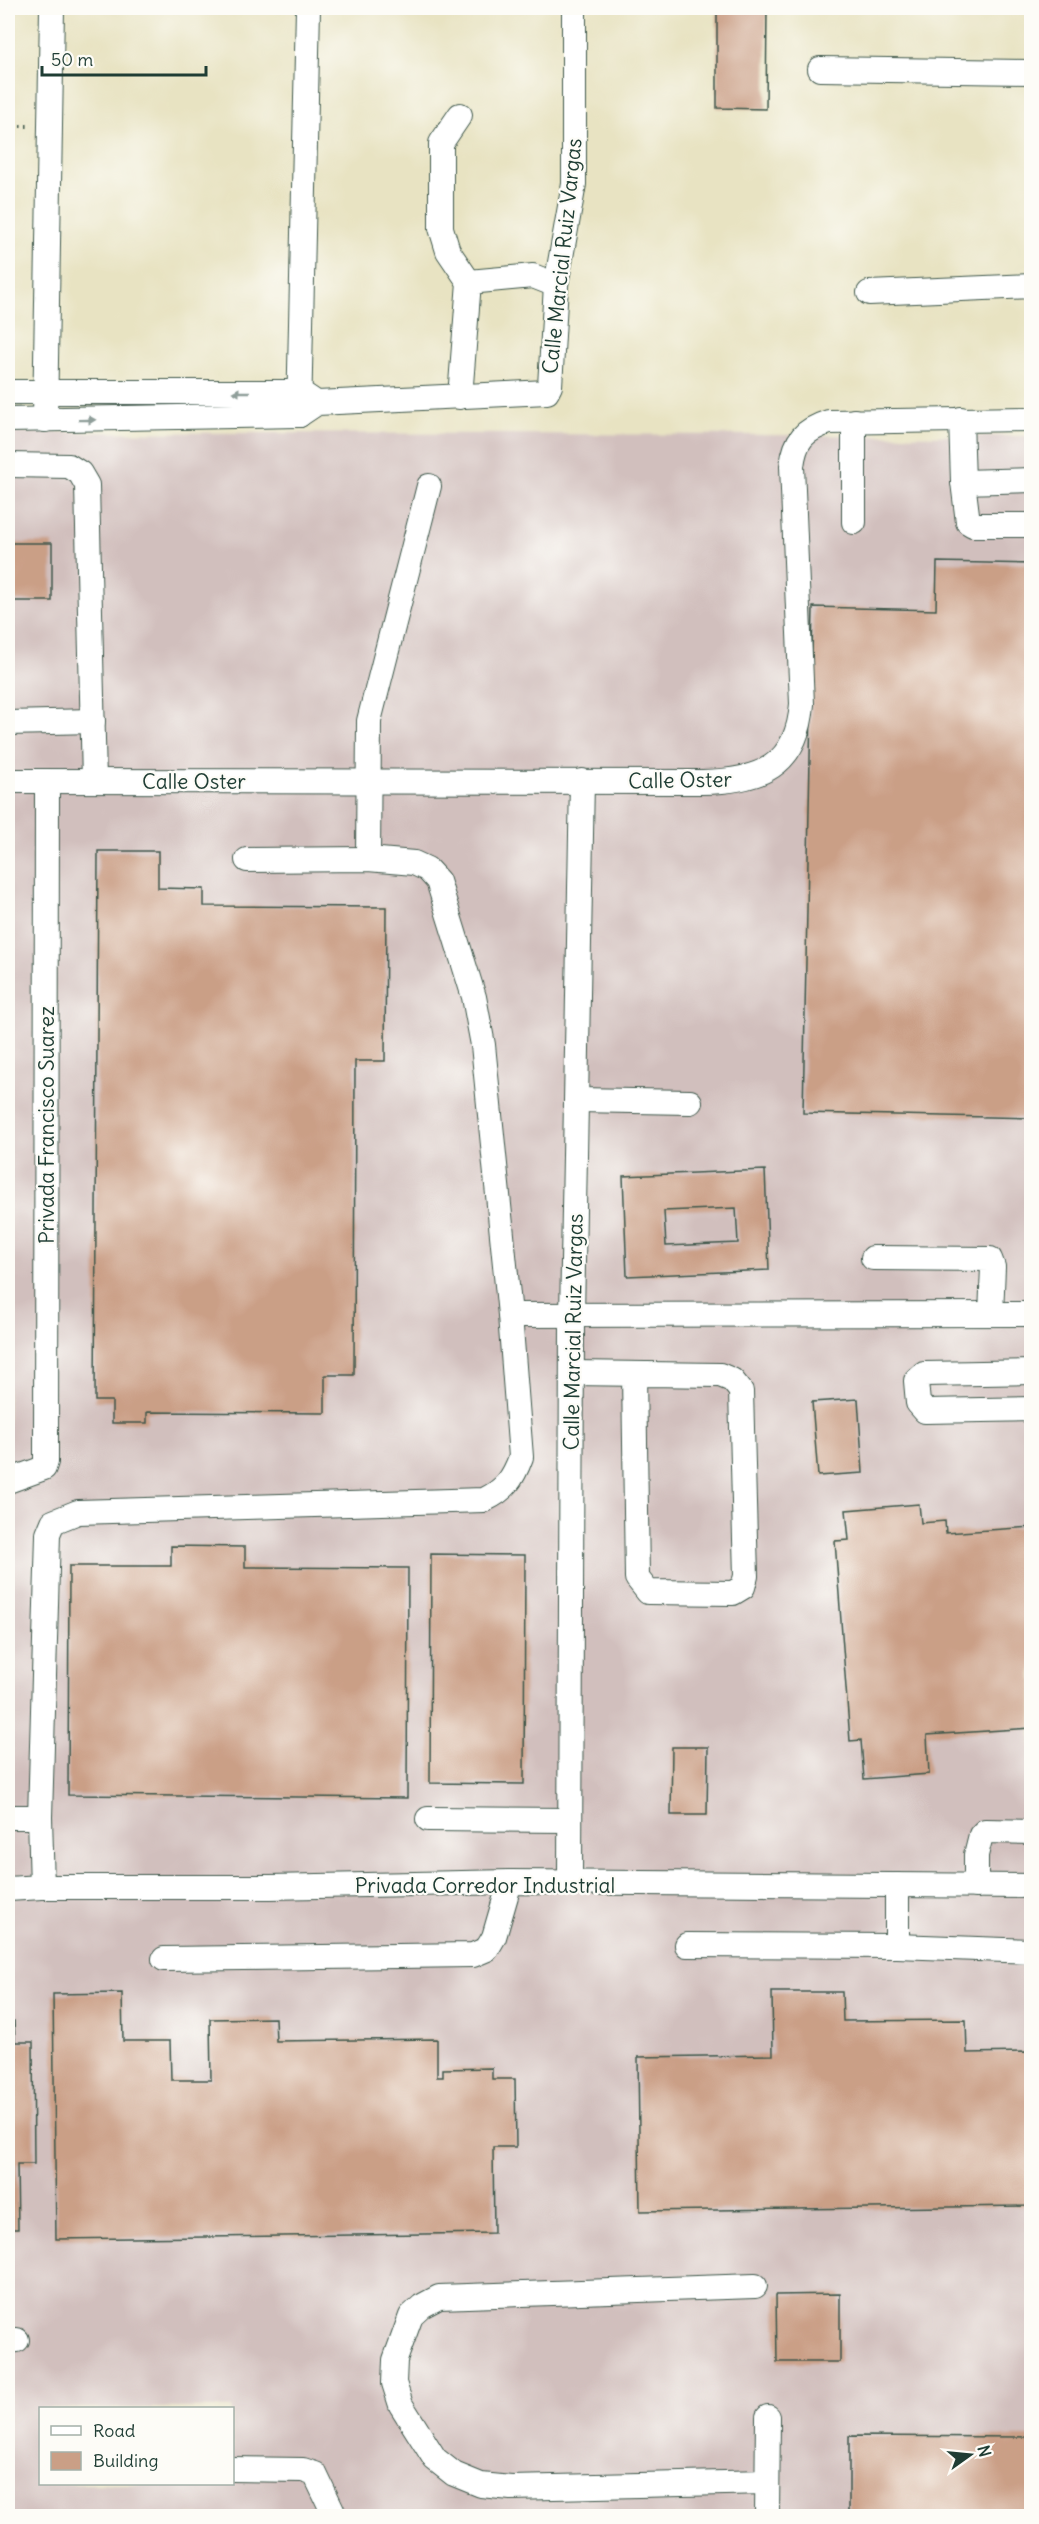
<svg xmlns="http://www.w3.org/2000/svg" width="1039" height="2524" viewBox="0 0 1039 2524" font-family="Delius,sans-serif">
<style>
.industrial{fill:#d1bfbd;fill-rule:evenodd}
.building{fill:#ca9f86;fill-rule:evenodd}
.lines{fill:none;stroke-linecap:round;stroke-linejoin:round}
.minor-casing{stroke:#3d5649;stroke-width:26}
.path{stroke:#3d5649;stroke-width:4;stroke-dasharray:1.5 4.5;stroke-linecap:butt}
.minor{stroke:#fff;stroke-width:24}
.oneway{fill:#8f9e9a}
.labels{text-anchor:middle;dominant-baseline:central;stroke-width:4.5;stroke-linejoin:round;paint-order:stroke}
.street-label{font-size:21px;fill:#1f3d34;stroke:#fdfcf7}
</style>
<rect width="100%" height="100%" fill="#fdfcf7"/>
<filter id="ink" filterUnits="userSpaceOnUse"><feTurbulence type="fractalNoise" baseFrequency=".0167" numOctaves="2"/><feDisplacementMap in="SourceGraphic" scale="12" xChannelSelector="R" yChannelSelector="G"/><feConvolveMatrix kernelMatrix="1 2 1 2 8 2 1 2 1" color-interpolation-filters="sRGB"/></filter>
<filter id="wash" filterUnits="userSpaceOnUse"><feTurbulence type="fractalNoise" baseFrequency=".008" numOctaves="4" result="noise"/><feDisplacementMap in="SourceGraphic" scale="24" xChannelSelector="R" yChannelSelector="G"/><feGaussianBlur stdDeviation="1.35" result="paint"/><feColorMatrix in="noise" values="0 0 0 0 0 0 0 0 0 0 0 0 0 0 0 0 0 1.4 0 .05"/><feComposite in="paint" operator="in"/></filter>
<g filter="url(#wash)">
<rect width="100%" height="100%" fill="#e8e3c2"/>
<!-- industrial -->
<path class="industrial" d="M8,432L1031,436V2516H8ZM40,2408H232V2484H40Z"/>
<g id="blocks">
<!-- building -->
<g class="building">
<polygon points="717,8 767,8 766,109 717,108"/>
<rect x="8" y="543" width="44" height="58"/>
<polygon points="937,562 1032,564 1032,1118 803,1113 813,607 936,610"/>
<polygon points="98,851 158,851 158,888 204,889 204,906 386,907 385,1061 355,1061 354,1375 325,1375 325,1413 147,1412 147,1423 112,1423 112,1401 95,1401"/>
<path d="M765,1170L769,1270L627,1276L623,1176ZM736,1208L738,1243L666,1246L664,1211Z"/>
<polygon points="858,1399 863,1473 818,1476 812,1402"/>
<polygon points="919,1504 921,1523 945,1521 946,1533 1032,1527 1032,1728 927,1735 929,1774 864,1779 861,1740 850,1741 835,1541 849,1540 846,1510"/>
<polygon points="171,1546 245,1547 245,1567 408,1568 407,1798 68,1795 69,1566 171,1566"/>
<polygon points="431,1554 525,1555 524,1784 430,1783"/>
<polygon points="672,1747 708,1747 707,1815 671,1815"/>
<polygon points="772,1992 842,1992 843,2021 966,2020 967,2053 1032,2052 1032,2206 640,2211 638,2057 773,2055"/>
<polygon points="122,1993 123,2041 170,2041 171,2080 211,2080 210,2019 275,2018 276,2041 437,2039 437,2077 443,2077 443,2069 492,2068 492,2079 515,2079 516,2147 493,2147 494,2233 56,2239 53,1994"/>
<polygon points="8,2021 14,2021 15,2042 33,2042 34,2164 17,2164 18,2229 8,2229"/>
<polygon points="840,2294 840,2362 777,2362 776,2295"/>
<polygon points="849,2436 1032,2437 1032,2516 849,2516"/>
</g>
</g>
</g>
<g filter="url(#ink)">
<use href="#blocks" fill-opacity="0" stroke="#3d5649" stroke-width="1.5"/>
<g class="lines">
<!-- minor casing -->
<g class="minor-casing">
<g id="minor">
<polyline points="820,69 1032,72"/>
<polyline points="460,115 441,143 441,228 448,251 469,282"/>
<polyline points="869,293 1032,286"/>
<polyline points="8,392 300,392 312,400"/>
<polyline points="460,397 469,282 533,276 556,285"/>
<polyline points="299,415 317,403 547,392 550,386 556,285 574,184 574,8"/>
<polyline points="299,415 308,8"/>
<polyline points="961,419 963,482 968,522 973,525 1032,525"/>
<polyline points="8,420 299,415"/>
<polyline points="45,420 52,8"/>
<polyline points="8,465 69,466 80,473 87,485 94,781"/>
<polyline points="963,482 1032,480"/>
<polyline points="854,522 854,421"/>
<polyline points="8,723 93,721"/>
<path d="M8,781L702,782C760,781 797,767 802,704L792,466C795,440 804,430 829,422L1032,419"/>
<polyline points="368,859 369,721 429,486"/>
<polyline points="577,1100 690,1102"/>
<polyline points="873,1258 990,1259 993,1267 991,1314"/>
<polyline points="510,1315 1032,1314"/>
<polyline points="1032,1372 924,1374 916,1381 918,1403 925,1411 1032,1409"/>
<polyline points="572,1373 720,1375 732,1380 741,1391 746,1576 743,1587 733,1593 648,1592 637,1578 634,1374"/>
<polyline points="8,1481 44,1468 46,1462 47,781"/>
<polyline points="8,1817 40,1817 42,1887 270,1887 510,1882 1032,1886"/>
<path d="M40,1817L48,1534L53,1522L78,1512L484,1500C505,1490 513,1479 521,1457L510,1315L483,1045L474,997L438,881L427,869L414,863L368,859L247,860"/>
<polyline points="428,1819 570,1820"/>
<polyline points="570,1883 572,1316 582,781"/>
<polyline points="976,1886 976,1855 981,1835 985,1831 1032,1832"/>
<polyline points="8,1889 42,1887"/>
<polyline points="687,1945 897,1946 1032,1951"/>
<polyline points="897,1946 897,1885"/>
<polyline points="164,1959 473,1955 487,1949 494,1937 510,1882"/>
<polyline points="755,2286 439,2297 422,2306 411,2316 395,2360 394,2383 401,2405 435,2459 454,2474 481,2485 511,2488 767,2482"/>
<polyline points="8,2341 17,2340"/>
<polyline points="232,2469 303,2470 315,2474 335,2516"/>
<polyline points="767,2516 768,2417"/>
</g>
</g>
<!-- path -->
<polyline class="path" points="8,126 28,126"/>
<!-- minor -->
<use href="#minor" class="minor"/>
</g>
<!-- one-way arrows -->
<defs><path id="oneway-solid" d="M-6-.8H1V-3.2L6.5 0L1 3.2V.8H-6Z" transform="scale(1.5)"/></defs>
<g class="oneway">
<use href="#oneway-solid" transform="translate(241 392) rotate(180)"/>
<use href="#oneway-solid" transform="translate(87 420) rotate(-1)"/>
</g>
</g>
<g class="labels">
<!-- street labels -->
<g class="street-label">
<text transform="translate(562 256) rotate(-84)">Calle Marcial Ruiz Vargas</text>
<text transform="translate(680 780) rotate(-1)">Calle Oster</text>
<text x="194" y="781">Calle Oster</text>
<text transform="translate(46 1125) rotate(-90)">Privada Francisco Suarez</text>
<text transform="translate(573 1332) rotate(-89)">Calle Marcial Ruiz Vargas</text>
<text x="485" y="1885">Privada Corredor Industrial</text>
</g>
</g>
<!-- margin -->
<rect width="1039" height="2524" fill="none" stroke="#fdfcf7" stroke-width="30"/>
<!-- legend -->
<rect x="39" y="2407" width="195" height="78" fill="#fdfcf7" stroke="#a4b0a9" stroke-width="1.5"/>
<rect x="51" y="2426" width="30" height="9" fill="#ffffff" stroke="#a4b0a9" stroke-width="1.5"/>
<text x="93" y="2437" font-size="18" fill="#1f3d34">Road</text>
<rect x="51" y="2452" width="30" height="18" fill="#ca9f86" stroke="#a4b0a9" stroke-width="1.5"/>
<text x="93" y="2467" font-size="18" fill="#1f3d34">Building</text>
<!-- north arrow -->
<g transform="translate(970 2455) rotate(75)" stroke="#fdfcf7" stroke-width="4.5" paint-order="stroke">
<path d="M0-4.5L10 22L0 15L-10 22Z" fill="#1f3d34"/>
<text y="-9" font-size="16" font-weight="bold" text-anchor="middle" fill="#1f3d34">N</text>
</g>
<!-- scale -->
<path d="M42 66v9h164v-9" fill="none" stroke="#1f3d34" stroke-width="3"/>
<text x="51" y="66" font-size="18" fill="#1f3d34" stroke="#fdfcf7" stroke-width="4.5" paint-order="stroke">50 m</text>
</svg>
